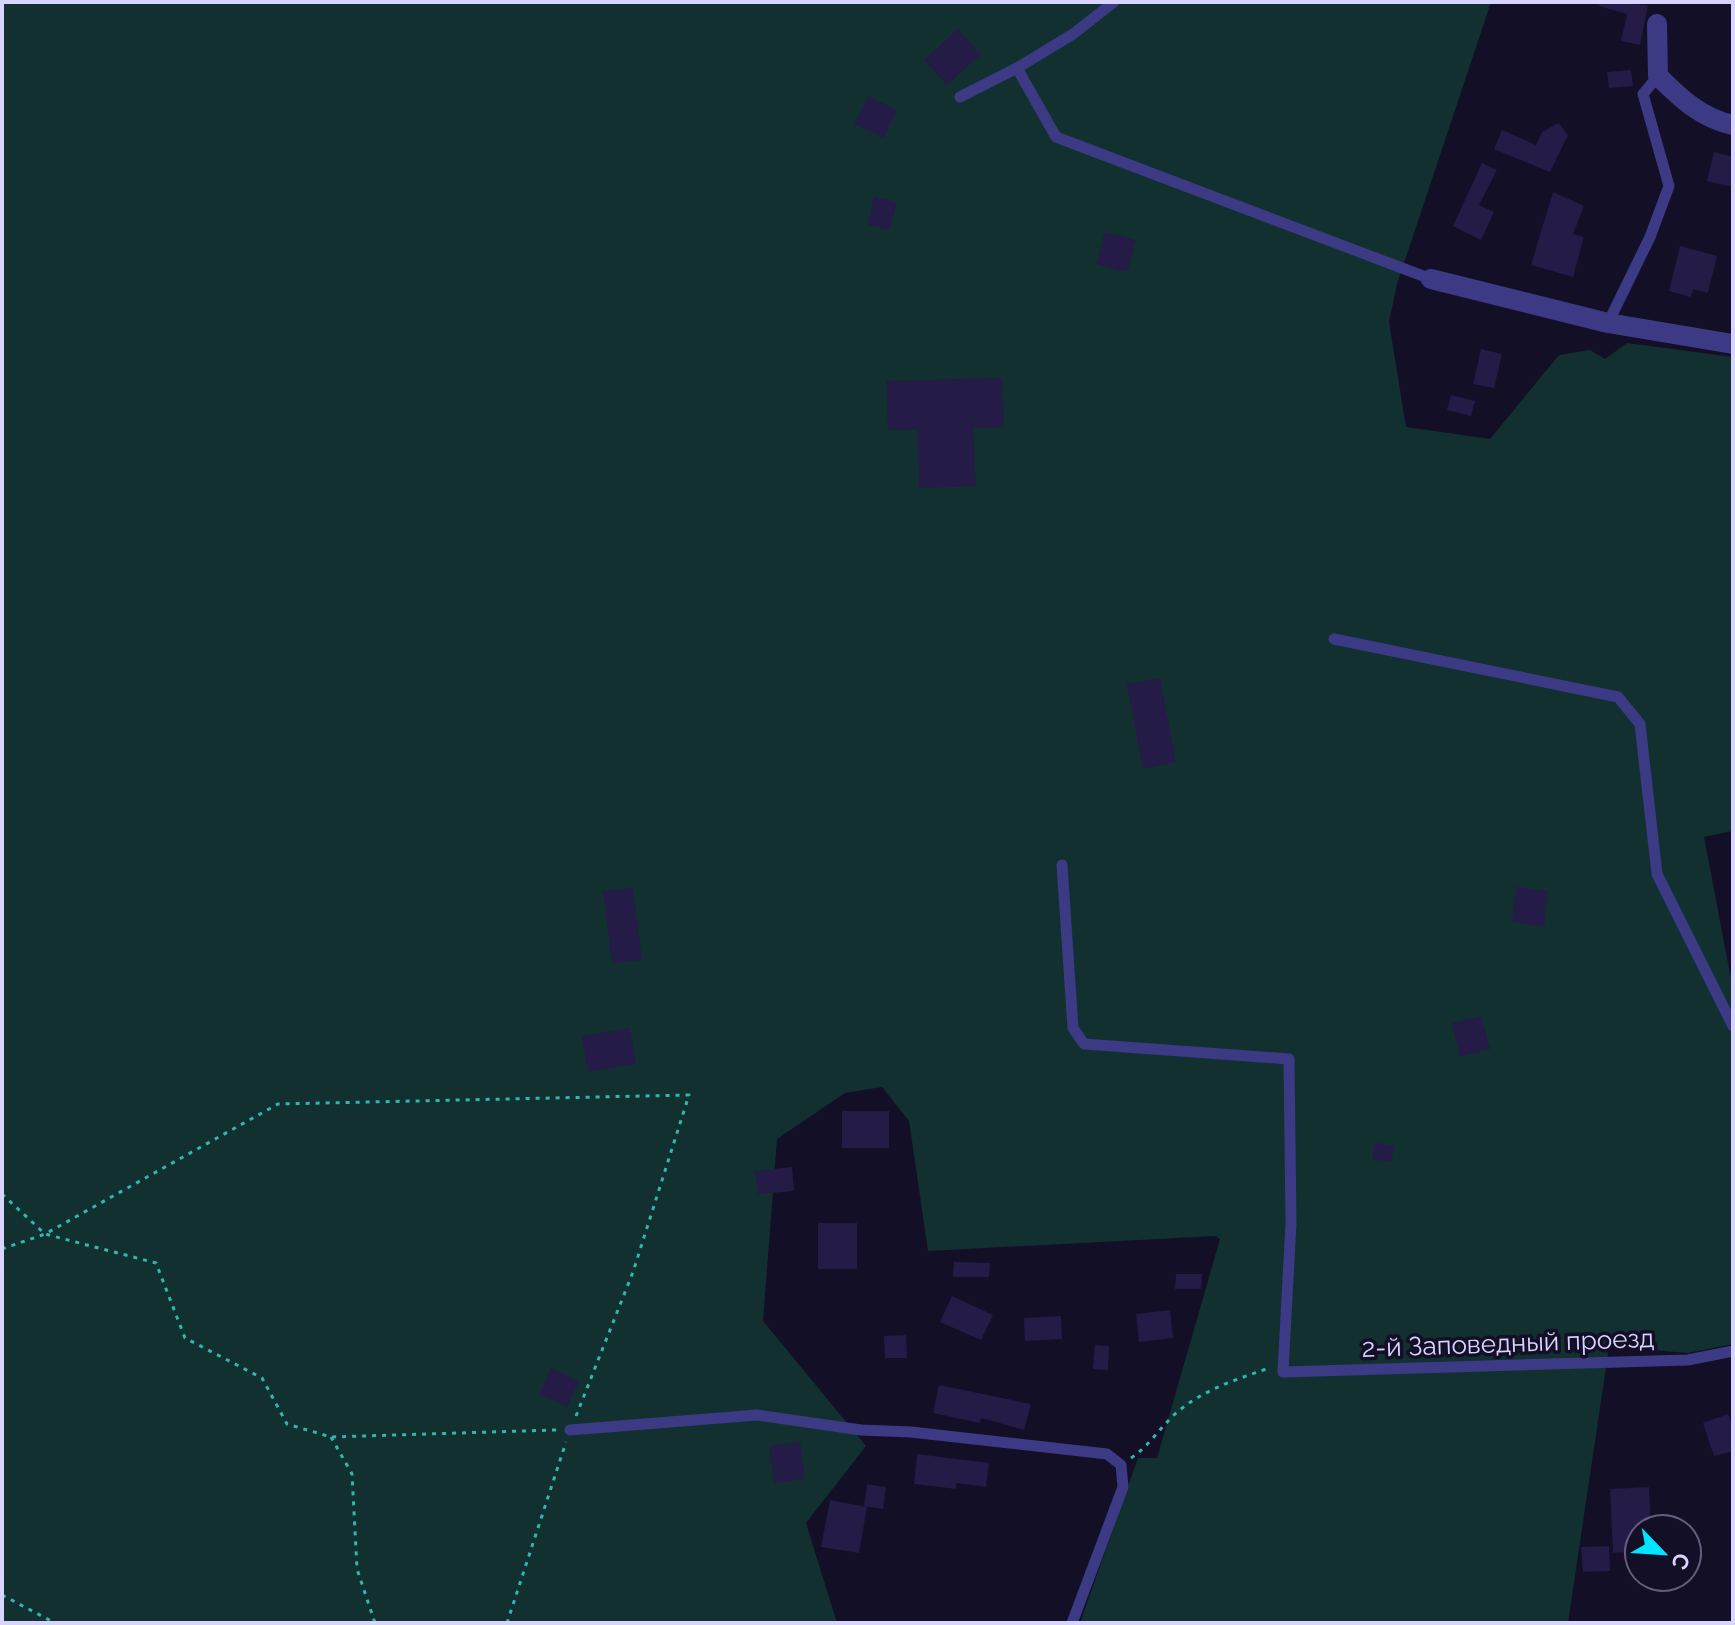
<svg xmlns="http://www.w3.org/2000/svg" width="1735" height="1625" viewBox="0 0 1735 1625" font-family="Raleway,sans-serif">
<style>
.green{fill:#12302f}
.building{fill:#241b47}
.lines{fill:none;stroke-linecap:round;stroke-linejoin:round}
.path{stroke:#2fb8b0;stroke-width:3;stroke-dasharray:4 6;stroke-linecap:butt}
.lane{stroke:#3d3a85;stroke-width:11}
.street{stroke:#3d3a85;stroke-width:20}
.labels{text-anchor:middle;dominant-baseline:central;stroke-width:7;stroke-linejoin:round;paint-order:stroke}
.street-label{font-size:26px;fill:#d9d4ff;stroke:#130f26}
</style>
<rect width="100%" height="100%" fill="#130f26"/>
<!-- green -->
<polygon class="green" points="2,2 1491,2 1397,284 1389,322 1406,427 1490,439 1559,355 1590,350 1605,359 1627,343 1733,357 1733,831 1704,837 1733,989 1733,1344 1688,1353 1605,1346 1608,1354 1568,1623 1080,1623 1138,1458 1157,1458 1220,1239 1215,1236 928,1251 909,1121 882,1087 845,1093 777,1139 763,1321 866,1446 806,1523 837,1623 2,1623"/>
<!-- building -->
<g class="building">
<polygon points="1600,2 1648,5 1640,45 1621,41 1627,14 1599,6"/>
<polygon points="958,29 981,54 947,85 924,60"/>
<polygon points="1631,70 1633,86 1609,88 1607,72"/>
<polygon points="868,96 897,110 884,138 854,124"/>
<polygon points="1559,123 1568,135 1550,172 1494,149 1502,130 1536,145 1542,132"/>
<polygon points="1714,152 1733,157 1733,187 1707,181"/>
<polygon points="1482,163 1497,170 1479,205 1494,212 1481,240 1453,226"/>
<polygon points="1553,192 1584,206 1573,234 1584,237 1573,277 1531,265"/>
<polygon points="874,197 897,202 890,230 868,225"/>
<polygon points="1105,232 1136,240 1127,272 1096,264"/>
<polygon points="1680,246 1717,256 1708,293 1693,289 1691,297 1669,291"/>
<polygon points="1481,349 1502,354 1494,388 1473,384"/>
<polygon points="1002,378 1004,427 973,428 976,486 919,488 917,430 888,430 886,381"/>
<polygon points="1451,395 1475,401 1471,416 1447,410"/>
<polygon points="1160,678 1176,762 1143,769 1127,684"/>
<polygon points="1516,887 1548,891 1544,926 1512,922"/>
<polygon points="633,888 642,960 612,963 603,891"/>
<polygon points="1481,1016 1490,1049 1460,1057 1452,1023"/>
<polygon points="630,1028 636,1064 588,1072 582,1036"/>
<rect x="842" y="1111" width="47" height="37"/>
<polygon points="1375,1143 1394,1146 1391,1162 1372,1159"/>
<polygon points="792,1167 794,1191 758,1194 755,1171"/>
<rect x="818" y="1223" width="39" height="46"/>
<polygon points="954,1262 990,1263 989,1277 953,1277"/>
<polygon points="1176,1274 1202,1274 1201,1289 1175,1289"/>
<polygon points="952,1296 993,1315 981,1340 940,1322"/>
<polygon points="1170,1310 1173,1338 1139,1342 1136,1314"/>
<polygon points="1061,1316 1062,1339 1025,1341 1024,1318"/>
<polygon points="906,1335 907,1358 885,1358 884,1336"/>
<polygon points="1095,1345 1109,1346 1108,1370 1093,1369"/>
<polygon points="551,1368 579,1381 567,1407 539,1394"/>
<polygon points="939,1385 1031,1404 1024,1430 981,1418 980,1423 933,1413"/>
<polygon points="1728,1414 1733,1427 1733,1451 1714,1456 1703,1423"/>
<polygon points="800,1442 805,1479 774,1483 769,1446"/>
<polygon points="917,1454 989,1463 986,1487 956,1483 956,1489 914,1484"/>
<polygon points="867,1484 886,1487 883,1509 864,1506"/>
<polygon points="1649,1487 1651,1529 1639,1529 1639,1551 1613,1553 1610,1489"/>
<polygon points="830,1500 867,1507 859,1553 821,1547"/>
<polygon points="1609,1546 1610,1571 1583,1572 1581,1547"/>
</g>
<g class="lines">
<!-- path -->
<g class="path">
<polyline points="2,1194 45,1234 156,1263 185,1338 262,1378 287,1424 331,1437 556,1430"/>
<polyline points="2,1249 45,1234 278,1104 689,1095 633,1272 576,1416"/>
<polyline points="331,1437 352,1474 357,1569 375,1623"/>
<path d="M1131,1458C1149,1446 1159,1429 1175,1414C1202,1390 1235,1380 1269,1368"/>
<polyline points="2,1595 55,1623"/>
<polyline points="507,1623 566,1442"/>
</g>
<!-- lane -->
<g class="lane">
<polyline points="1017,68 1056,137 1431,279"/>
<polyline points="960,97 1017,68 1073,34 1114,2"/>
<polyline points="1608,323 1650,237 1669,186 1643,94 1658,76"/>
<polyline points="1334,639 1618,697 1640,724 1657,874 1733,1026"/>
<polyline points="1062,865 1073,1028 1084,1044 1289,1059 1291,1223 1283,1372 1688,1360 1733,1351"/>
<polyline points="570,1430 757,1415 861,1430 911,1432 1107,1454 1121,1465 1123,1487 1072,1623"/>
</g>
<!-- street -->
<g class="street">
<path d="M1657,24L1658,76C1680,98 1701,118 1733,125"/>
<polyline points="1431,279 1608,323 1733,344"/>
</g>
</g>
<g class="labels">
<!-- street labels -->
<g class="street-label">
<text transform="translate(1508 1343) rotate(-2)">2-й Заповедный проезд</text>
</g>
</g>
<!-- border -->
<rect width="1735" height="1625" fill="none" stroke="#d9d4ff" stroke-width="8"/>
<!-- north arrow -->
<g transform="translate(1663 1553) rotate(115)"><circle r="38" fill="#130f26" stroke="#625e7d" stroke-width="2"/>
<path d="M0-6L14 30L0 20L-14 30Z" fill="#00e5ff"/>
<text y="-12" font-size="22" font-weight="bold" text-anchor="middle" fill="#d9d4ff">С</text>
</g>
</svg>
